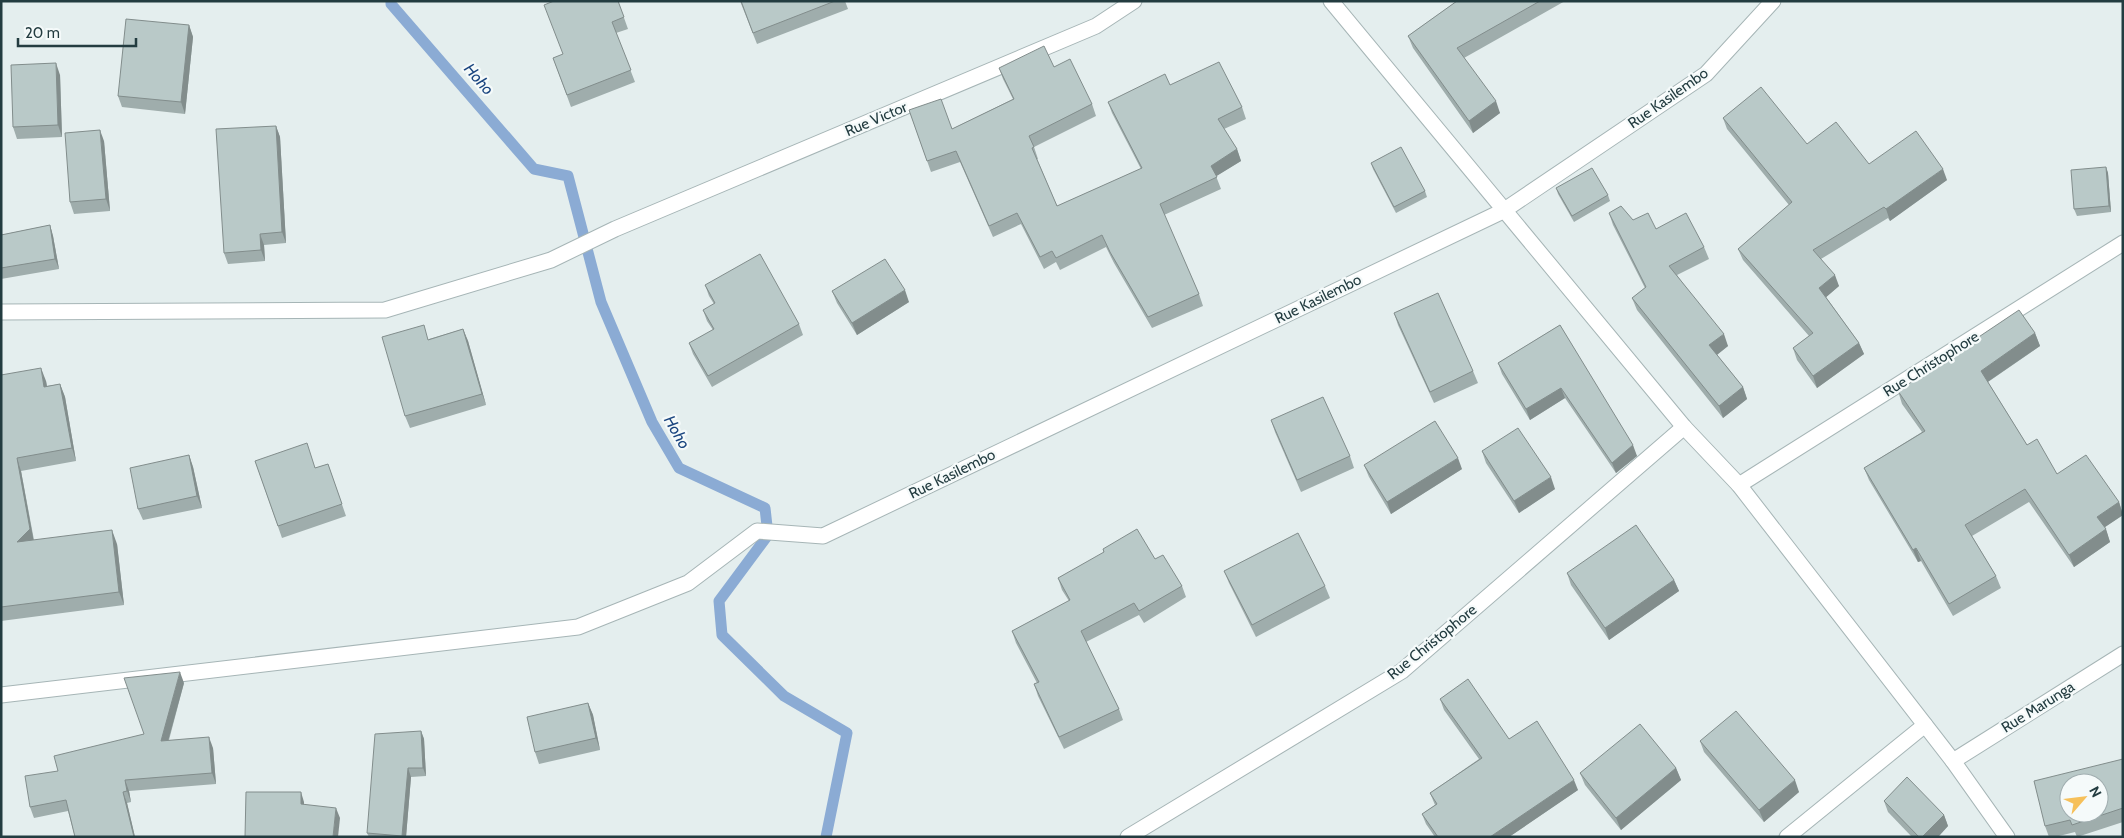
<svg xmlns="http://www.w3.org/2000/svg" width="2124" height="838" viewBox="0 0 2124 838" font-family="Cabin,sans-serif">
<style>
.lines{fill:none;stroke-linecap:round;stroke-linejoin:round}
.stream{stroke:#8babd4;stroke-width:11}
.minor-casing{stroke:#a6b5b6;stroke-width:17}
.minor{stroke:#fff;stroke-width:15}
.wall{fill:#9fadac}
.shaded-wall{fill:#828d8c}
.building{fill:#b9c9c8;stroke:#828d8c;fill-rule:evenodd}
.labels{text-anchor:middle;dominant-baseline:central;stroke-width:4.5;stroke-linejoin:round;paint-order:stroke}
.street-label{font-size:15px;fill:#233c40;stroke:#f5fafa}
.water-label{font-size:16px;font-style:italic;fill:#1a457f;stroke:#f5fafa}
</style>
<rect width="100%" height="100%" fill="#e4eeee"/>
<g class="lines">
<!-- stream -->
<polyline class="stream" points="391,1 391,4 534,169 568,176 601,302 652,422 679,468 765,508 768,535 719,601 722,635 784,696 847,733 826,837"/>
<!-- minor casing -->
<g class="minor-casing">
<g id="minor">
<polyline points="1331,1 1684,427 1739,485 1953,761 2007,837"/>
<polyline points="1,312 385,310 551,260 615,229 1096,26 1134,1"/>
<polyline points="1739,485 2123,243"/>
<polyline points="1,695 578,627 688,583 757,531 823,536 1503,211 1706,74 1773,1"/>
<polyline points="1953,761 2123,654"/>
<polyline points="1128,837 1402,671 1684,427"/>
<polyline points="1787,837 1925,725"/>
</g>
</g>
<!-- minor -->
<use href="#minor" class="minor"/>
</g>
<!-- wall -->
<g class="wall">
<polygon points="618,1 628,29 616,33 635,82 571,107 553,58 563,55"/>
<polygon points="740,1 845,1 848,9 757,44"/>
<polygon points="1457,1 1565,1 1464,58 1500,113 1473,133 1413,48 1408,36"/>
<polygon points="189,25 193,37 185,114 122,107 118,96"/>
<polygon points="1054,67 1092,104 1096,116 1034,147 1038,159 1037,159 1057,206 1141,169 1112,113 1108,102 1170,85 1242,107 1246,119 1224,129 1237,149 1241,161 1216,176 1221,189 1164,215 1199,294 1203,306 1152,328 1114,263 1106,247 1060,270 1056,262 1044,269 1021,224 993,237 960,162 931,172 909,110 952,129 1013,99 1003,79 999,68"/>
<polygon points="60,75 62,137 17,139 13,127"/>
<polygon points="1723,118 1869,164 1947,180 1890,221 1888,218 1821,259 1839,286 1826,297 1859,343 1864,354 1817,388 1797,360 1793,348 1809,336 1743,260 1738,249 1789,205 1727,129"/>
<polygon points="276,126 280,137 286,243 264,245 265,261 228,264 224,253"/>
<polygon points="104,141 110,211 74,214 70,202"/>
<polygon points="1371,163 1425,191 1427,197 1396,213 1373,169"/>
<polygon points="2106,167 2108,173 2111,212 2077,216 2074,209"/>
<polygon points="1556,188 1608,195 1610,201 1574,222 1558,194"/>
<polygon points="1609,213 1633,220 1704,247 1709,259 1677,275 1728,346 1717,355 1743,387 1747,399 1723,418 1637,310 1632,298 1645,288 1613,225"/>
<polygon points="50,225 53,236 59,269 1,279 1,235"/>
<polygon points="705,285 799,324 803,335 712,387 693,354 689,343 713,330 707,321 703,310 714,304 709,296"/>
<polygon points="832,291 909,302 857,335 837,303"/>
<polygon points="1394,313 1473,371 1478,383 1434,403 1398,325"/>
<polygon points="1560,325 1637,456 1616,473 1565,398 1530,420 1502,374 1498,363"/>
<polygon points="463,329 468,341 486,405 410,428 405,416 429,339"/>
<polygon points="2035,333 2040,346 1988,382 2027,445 2057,474 2119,502 2123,515 2105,527 2110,542 2074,567 2029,502 1972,536 1996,576 2001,588 1953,616 1921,561 1918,562 1869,480 1864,468 1922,432 1902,404 1898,391"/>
<polygon points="1,375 46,381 47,386 60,384 65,397 76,461 21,471 34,540 117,544 124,605 1,621"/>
<polygon points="1271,420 1350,456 1354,468 1301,492 1275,432"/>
<polygon points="1482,451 1555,489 1519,513 1486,463"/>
<polygon points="189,455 193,467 202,508 143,520 138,509"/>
<polygon points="255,461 315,468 328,464 346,516 282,538"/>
<polygon points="1364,465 1462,469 1391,514 1369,477"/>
<polygon points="1103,549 1155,559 1182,586 1186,597 1144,623 1139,615 1086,642 1119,709 1123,720 1064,749 1038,696 1034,684 1037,683 1016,643 1012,631 1069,601 1062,590 1058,578 1104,553"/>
<polygon points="1224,571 1325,586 1330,598 1256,637 1229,583"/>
<polygon points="1567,573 1674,580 1679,591 1609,640 1571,585"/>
<polygon points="184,683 169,740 213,748 216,784 129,791 131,802 127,803 135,837 75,837 68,811 34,818 30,807 58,771 144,734"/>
<polygon points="1440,699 1509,739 1578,790 1509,837 1435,837 1426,824 1422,814 1435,805 1430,793 1479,759 1444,710"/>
<polygon points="588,703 593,715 600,750 539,764 535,752"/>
<polygon points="421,731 424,739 426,776 411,777 406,837 369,837 367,833"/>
<polygon points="1700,741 1799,792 1764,822 1704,752"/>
<polygon points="2123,759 2123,822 2077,837 2075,832 2055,837 2049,837 2045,826"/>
<polygon points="1676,768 1681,780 1621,830 1585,785 1580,773"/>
<polygon points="1884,801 1944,815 1948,826 1938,837 1912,837 1888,812"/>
</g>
<!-- shaded-wall -->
<g class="shaded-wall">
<polygon points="189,25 193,37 185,114 181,102"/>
<polygon points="56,63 60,75 62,137 58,125"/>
<polygon points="1496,101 1500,113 1473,133 1469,121"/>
<polygon points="276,126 280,137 286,243 282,232"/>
<polygon points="100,130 104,141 110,211 106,199"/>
<polygon points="1237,149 1241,161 1215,177 1211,166"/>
<polygon points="2106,167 2108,173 2111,212 2109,206"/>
<polygon points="1943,169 1947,180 1890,221 1886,209"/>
<polygon points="50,225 53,236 59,269 55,259"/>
<polygon points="260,234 264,245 265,261 261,250"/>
<polygon points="1835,275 1839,286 1824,299 1819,288"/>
<polygon points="905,290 909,302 857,335 852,323"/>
<polygon points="463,329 468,341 486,405 482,394"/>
<polygon points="2035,333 2040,346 1986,383 1981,371"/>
<polygon points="1724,334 1728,346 1714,357 1709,345"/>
<polygon points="1859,343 1864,354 1817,388 1813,376"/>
<polygon points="41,368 46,381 49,400 44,387"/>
<polygon points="60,384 65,397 76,461 72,448"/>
<polygon points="1743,387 1747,399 1723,418 1719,406"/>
<polygon points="1561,388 1565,398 1530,420 1526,409"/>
<polygon points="1633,445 1637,456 1616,473 1612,463"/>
<polygon points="189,455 193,467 202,508 197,496"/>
<polygon points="17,458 21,471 34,543 17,542"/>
<polygon points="1458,458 1462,469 1391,514 1387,502"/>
<polygon points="1551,477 1555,489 1519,513 1514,501"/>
<polygon points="2119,502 2123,515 2102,529 2097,517"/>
<polygon points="2106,529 2110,542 2074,567 2069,555"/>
<polygon points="112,530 117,544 124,605 119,592"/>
<polygon points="1916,548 1921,561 1918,562 1913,550"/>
<polygon points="1674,580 1679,591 1609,640 1605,628"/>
<polygon points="180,672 184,683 165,752 161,741"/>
<polygon points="588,703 593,715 600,750 596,738"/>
<polygon points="421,731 424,739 426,776 423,768"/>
<polygon points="209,737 213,748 216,784 212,773"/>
<polygon points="408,768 411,777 406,837 402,837"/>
<polygon points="1676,768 1681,780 1621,830 1616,818"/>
<polygon points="125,780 129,791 131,802 127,791"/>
<polygon points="1574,780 1578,790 1509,837 1490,837"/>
<polygon points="1795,780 1799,792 1764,822 1759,810"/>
<polygon points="123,792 127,803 135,837 134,837"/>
<polygon points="301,792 304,802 304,814 301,804"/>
<polygon points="336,808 340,818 338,837 333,837"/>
<polygon points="1944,815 1948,826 1938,837 1922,837"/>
</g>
<!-- building -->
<g class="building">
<polygon points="554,1 618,1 624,17 612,22 631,70 567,95 553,58 563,54 544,5"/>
<polygon points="741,1 835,1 753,33"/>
<polygon points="1457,1 1540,1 1457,48 1496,101 1469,121 1408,36"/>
<polygon points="126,19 189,25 181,102 118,96"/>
<polygon points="1044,46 1054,67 1070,59 1092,104 1029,136 1034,147 1032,148 1057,206 1142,168 1108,102 1165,74 1170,85 1219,62 1242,107 1218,119 1237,149 1211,166 1217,177 1160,204 1199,294 1148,317 1110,252 1102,235 1056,258 1052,251 1040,257 1017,213 989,226 956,151 927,161 909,110 941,99 952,129 1014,99 999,68"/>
<polygon points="56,63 58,125 13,127 11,65"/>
<polygon points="1761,87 1807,144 1836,122 1869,164 1916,131 1943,169 1886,209 1884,207 1813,250 1835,275 1819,288 1859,343 1813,376 1793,348 1813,333 1738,249 1792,202 1723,118"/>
<polygon points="276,126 282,232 260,234 261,250 224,253 216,129"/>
<polygon points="100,130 106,199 70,202 65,133"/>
<polygon points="1401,147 1425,191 1394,207 1371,163"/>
<polygon points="2106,167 2109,206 2074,209 2071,170"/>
<polygon points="1592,168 1608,195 1572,216 1556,188"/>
<polygon points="1621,206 1633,220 1648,213 1656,229 1686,213 1704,247 1669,266 1724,334 1709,345 1743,387 1719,406 1632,298 1646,287 1609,213"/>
<polygon points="50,225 55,259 1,268 1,235"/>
<polygon points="760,254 799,324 708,376 689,343 714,329 703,310 715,303 705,285"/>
<polygon points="885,259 905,290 852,323 832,291"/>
<polygon points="1438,293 1473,371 1430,392 1394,313"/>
<polygon points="2019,310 2035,333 1981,371 2027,445 2037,439 2057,474 2086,455 2119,502 2097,517 2106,529 2069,555 2025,489 1965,525 1996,576 1949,604 1916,548 1913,550 1864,468 1925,431 1898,391"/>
<polygon points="424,325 428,340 463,329 482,394 405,416 382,337"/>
<polygon points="1560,325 1633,445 1612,463 1561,388 1526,409 1498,363"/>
<polygon points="41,368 44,387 60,384 72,448 17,458 30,529 17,542 112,530 119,592 1,607 1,375"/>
<polygon points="1323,397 1350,456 1297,480 1271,420"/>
<polygon points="1435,421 1458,458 1387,502 1364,465"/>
<polygon points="1518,428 1551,477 1514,501 1482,451"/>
<polygon points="307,443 315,468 328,464 342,504 278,526 255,461"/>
<polygon points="189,455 197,496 138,509 130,468"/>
<polygon points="1636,525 1674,580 1605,628 1567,573"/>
<polygon points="1137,529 1155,559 1163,555 1182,586 1139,611 1134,603 1081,631 1119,709 1059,737 1034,684 1039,682 1012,631 1070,600 1058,578 1104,552 1103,549"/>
<polygon points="1298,533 1325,586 1252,625 1224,571"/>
<polygon points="180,672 161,741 209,737 212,773 125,780 127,791 123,792 134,837 75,837 66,800 30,807 25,776 58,771 54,756 144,734 124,678"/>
<polygon points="1468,679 1509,739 1537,721 1574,780 1490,837 1438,837 1422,814 1437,804 1430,793 1482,758 1440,699"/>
<polygon points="588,703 596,738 535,752 527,717"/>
<polygon points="1736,711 1795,780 1759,810 1700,741"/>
<polygon points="1640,724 1676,768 1616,818 1580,773"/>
<polygon points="421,731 423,768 408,768 402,836 367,833 375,734"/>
<path d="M2123,759V808L2072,825L2070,820L2045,826L2034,781ZM2069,783H2099V813H2069Z"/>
<polygon points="1907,777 1944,815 1922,837 1919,837 1884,801"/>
<polygon points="246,792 301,792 301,804 336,808 333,837 245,837"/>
</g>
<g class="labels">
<!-- street labels -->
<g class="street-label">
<text transform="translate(1668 98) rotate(-35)">Rue Kasilembo</text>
<text transform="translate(876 119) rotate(-23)">Rue Victor</text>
<text transform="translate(1318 299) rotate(-26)">Rue Kasilembo</text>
<text transform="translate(1931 364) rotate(-32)">Rue Christophore</text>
<text transform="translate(952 474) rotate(-26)">Rue Kasilembo</text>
<text transform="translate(1432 642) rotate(-39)">Rue Christophore</text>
<text transform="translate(2038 707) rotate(-32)">Rue Marunga</text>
</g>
<!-- water labels -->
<g class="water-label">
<text transform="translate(479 79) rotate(49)">Hoho</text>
<text transform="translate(677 432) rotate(60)">Hoho</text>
</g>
</g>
<!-- border -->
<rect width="2124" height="838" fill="none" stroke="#233c40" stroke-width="5"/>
<!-- north arrow -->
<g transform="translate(2084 798) rotate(62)"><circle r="24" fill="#f5fafa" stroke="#a1aeb0"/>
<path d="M0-4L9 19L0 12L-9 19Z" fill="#f6c05a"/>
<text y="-8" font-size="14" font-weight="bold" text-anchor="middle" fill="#233c40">N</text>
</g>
<!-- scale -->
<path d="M18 38v8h118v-8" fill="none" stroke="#233c40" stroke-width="2.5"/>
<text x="25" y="38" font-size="15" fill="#233c40" stroke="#f5fafa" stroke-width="4" paint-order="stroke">20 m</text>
</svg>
